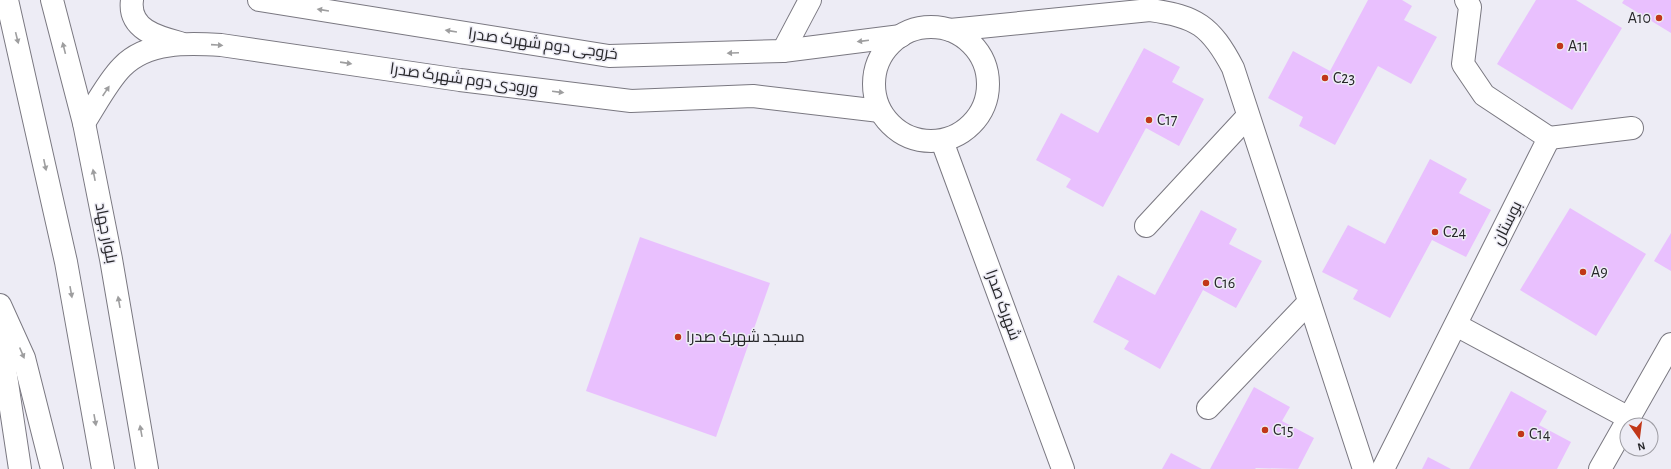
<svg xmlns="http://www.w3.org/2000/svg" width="1671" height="469" viewBox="0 0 1671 469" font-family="'Alegreya Sans',Cairo,sans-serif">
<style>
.building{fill:#e9c0fe}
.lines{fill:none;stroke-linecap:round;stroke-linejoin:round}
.minor-casing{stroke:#7a7881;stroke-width:24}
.minor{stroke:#fff;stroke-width:22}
.oneway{fill:#9e9e9f}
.poi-dot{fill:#c13718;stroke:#edecf5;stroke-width:1.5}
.labels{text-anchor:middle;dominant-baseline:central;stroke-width:3;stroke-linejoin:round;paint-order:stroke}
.poi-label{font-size:16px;fill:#27272a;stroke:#edecf5;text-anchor:start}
.street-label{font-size:16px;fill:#27272a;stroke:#edecf5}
</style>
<rect width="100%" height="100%" fill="#edecf5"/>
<!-- building -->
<g class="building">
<polygon points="1368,0 1402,0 1412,6 1404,20 1437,37 1411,84 1378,66 1335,145 1299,126 1303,117 1268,98 1293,51 1330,71"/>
<polygon points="1536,0 1576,0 1622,28 1572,110 1497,64"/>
<polygon points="1624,0 1671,0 1671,33 1622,3"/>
<polygon points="1144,48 1180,67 1172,82 1204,99 1179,146 1146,128 1103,207 1066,187 1071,179 1036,160 1061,113 1098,133"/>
<polygon points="1430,159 1467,179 1459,193 1491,210 1466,257 1432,240 1390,318 1353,299 1358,290 1322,272 1348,225 1385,244"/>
<polygon points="1570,208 1646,254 1596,336 1520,290"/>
<polygon points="1201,210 1237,229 1229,244 1262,261 1236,308 1203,290 1160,369 1124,349 1129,341 1093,322 1118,275 1155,295"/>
<polygon points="1671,233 1671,271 1654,261"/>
<polygon points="640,237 770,283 716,437 586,391"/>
<polygon points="1254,387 1290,407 1282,421 1314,438 1298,469 1256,468 1255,469 1210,469"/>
<polygon points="1511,391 1547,411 1539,425 1571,442 1557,469 1469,469"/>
<polygon points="1171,453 1202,469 1162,469"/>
<polygon points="1428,457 1451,469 1422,469"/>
</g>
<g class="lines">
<!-- minor casing -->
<g class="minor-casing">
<g id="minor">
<polyline points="7,0 66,262 103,469"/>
<polyline points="52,0 84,123 111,259 147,469"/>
<path d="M132,0C128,29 157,37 180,43"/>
<polyline points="259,0 609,56 783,51 901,36"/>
<circle cx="931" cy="84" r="57"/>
<path d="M950,30L1150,10C1196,16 1211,26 1233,68L1364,469"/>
<polyline points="783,51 810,0"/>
<path d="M84,123C95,106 108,81 122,67C147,41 188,43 221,45L460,80L631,101L753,96L880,111"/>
<polyline points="1549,138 1632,128"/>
<polyline points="942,141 1063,469"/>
<polyline points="1146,226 1248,116"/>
<polyline points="0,305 24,358 52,469"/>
<polyline points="1456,325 1629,418"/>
<polyline points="0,336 20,469"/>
<polyline points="1208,408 1309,302"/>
<polyline points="1383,469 1549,138 1484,95 1463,64 1470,7 1466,0"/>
<polyline points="1600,469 1671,344"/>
</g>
</g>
<!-- minor -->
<use href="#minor" class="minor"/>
</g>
<!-- one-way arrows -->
<defs><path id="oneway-solid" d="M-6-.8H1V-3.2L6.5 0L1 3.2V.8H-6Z"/></defs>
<g class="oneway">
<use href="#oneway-solid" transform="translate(323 10) rotate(-171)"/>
<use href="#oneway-solid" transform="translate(451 31) rotate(-171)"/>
<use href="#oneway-solid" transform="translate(17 38) rotate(76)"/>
<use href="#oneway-solid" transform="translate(863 41) rotate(173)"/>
<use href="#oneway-solid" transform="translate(217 45) rotate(4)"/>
<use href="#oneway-solid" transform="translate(64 48) rotate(-104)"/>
<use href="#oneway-solid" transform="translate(733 53) rotate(178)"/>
<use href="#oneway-solid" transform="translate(346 63) rotate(8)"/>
<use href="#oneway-solid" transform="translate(106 91) rotate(-56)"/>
<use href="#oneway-solid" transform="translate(558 92) rotate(7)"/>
<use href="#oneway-solid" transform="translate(45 165) rotate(78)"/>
<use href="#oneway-solid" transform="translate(94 175) rotate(-101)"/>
<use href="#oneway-solid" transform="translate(71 292) rotate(80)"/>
<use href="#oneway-solid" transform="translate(119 302) rotate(-100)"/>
<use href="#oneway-solid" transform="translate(22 353) rotate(67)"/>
<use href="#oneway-solid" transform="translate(95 420) rotate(80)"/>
<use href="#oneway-solid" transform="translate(141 431) rotate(-100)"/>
</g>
<!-- markers -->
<g class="poi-dot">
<circle cx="1659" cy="18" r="4"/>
<circle cx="1560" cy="46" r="4"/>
<circle cx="1325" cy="78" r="4"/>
<circle cx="1149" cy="120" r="4"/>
<circle cx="1435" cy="232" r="4"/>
<circle cx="1583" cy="272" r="4"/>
<circle cx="1206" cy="283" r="4"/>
<circle cx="678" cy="337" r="4"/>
<circle cx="1265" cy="430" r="4"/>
<circle cx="1521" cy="434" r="4"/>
</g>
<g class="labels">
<!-- poi labels -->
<g class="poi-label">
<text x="1651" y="18" text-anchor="end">A10</text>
<text x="1568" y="46">A11</text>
<text x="1333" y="78">C23</text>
<text x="1157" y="120">C17</text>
<text x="1443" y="232">C24</text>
<text x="1591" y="272">A9</text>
<text x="1214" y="283">C16</text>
<text x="686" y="337">مسجد شهرک صدرا</text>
<text x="1273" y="430">C15</text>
<text x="1529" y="434">C14</text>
</g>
<!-- street labels -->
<g class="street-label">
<text transform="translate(543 44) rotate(8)">خروجی دوم شهرک صدرا</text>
<text transform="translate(464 79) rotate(8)">ورودی دوم شهرک صدرا</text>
<text transform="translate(1507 223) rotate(-63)">بوستان</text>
<text transform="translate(106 233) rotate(79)">بلوار جهاد</text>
<text transform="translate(1003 305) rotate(70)">شهرک صدرا</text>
</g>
</g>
<!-- north arrow -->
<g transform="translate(1639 437) rotate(166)"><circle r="19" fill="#edecf5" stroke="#9e9da4"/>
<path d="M0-3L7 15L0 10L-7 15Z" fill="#c13718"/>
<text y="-6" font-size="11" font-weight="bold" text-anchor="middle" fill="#27272a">N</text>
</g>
</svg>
